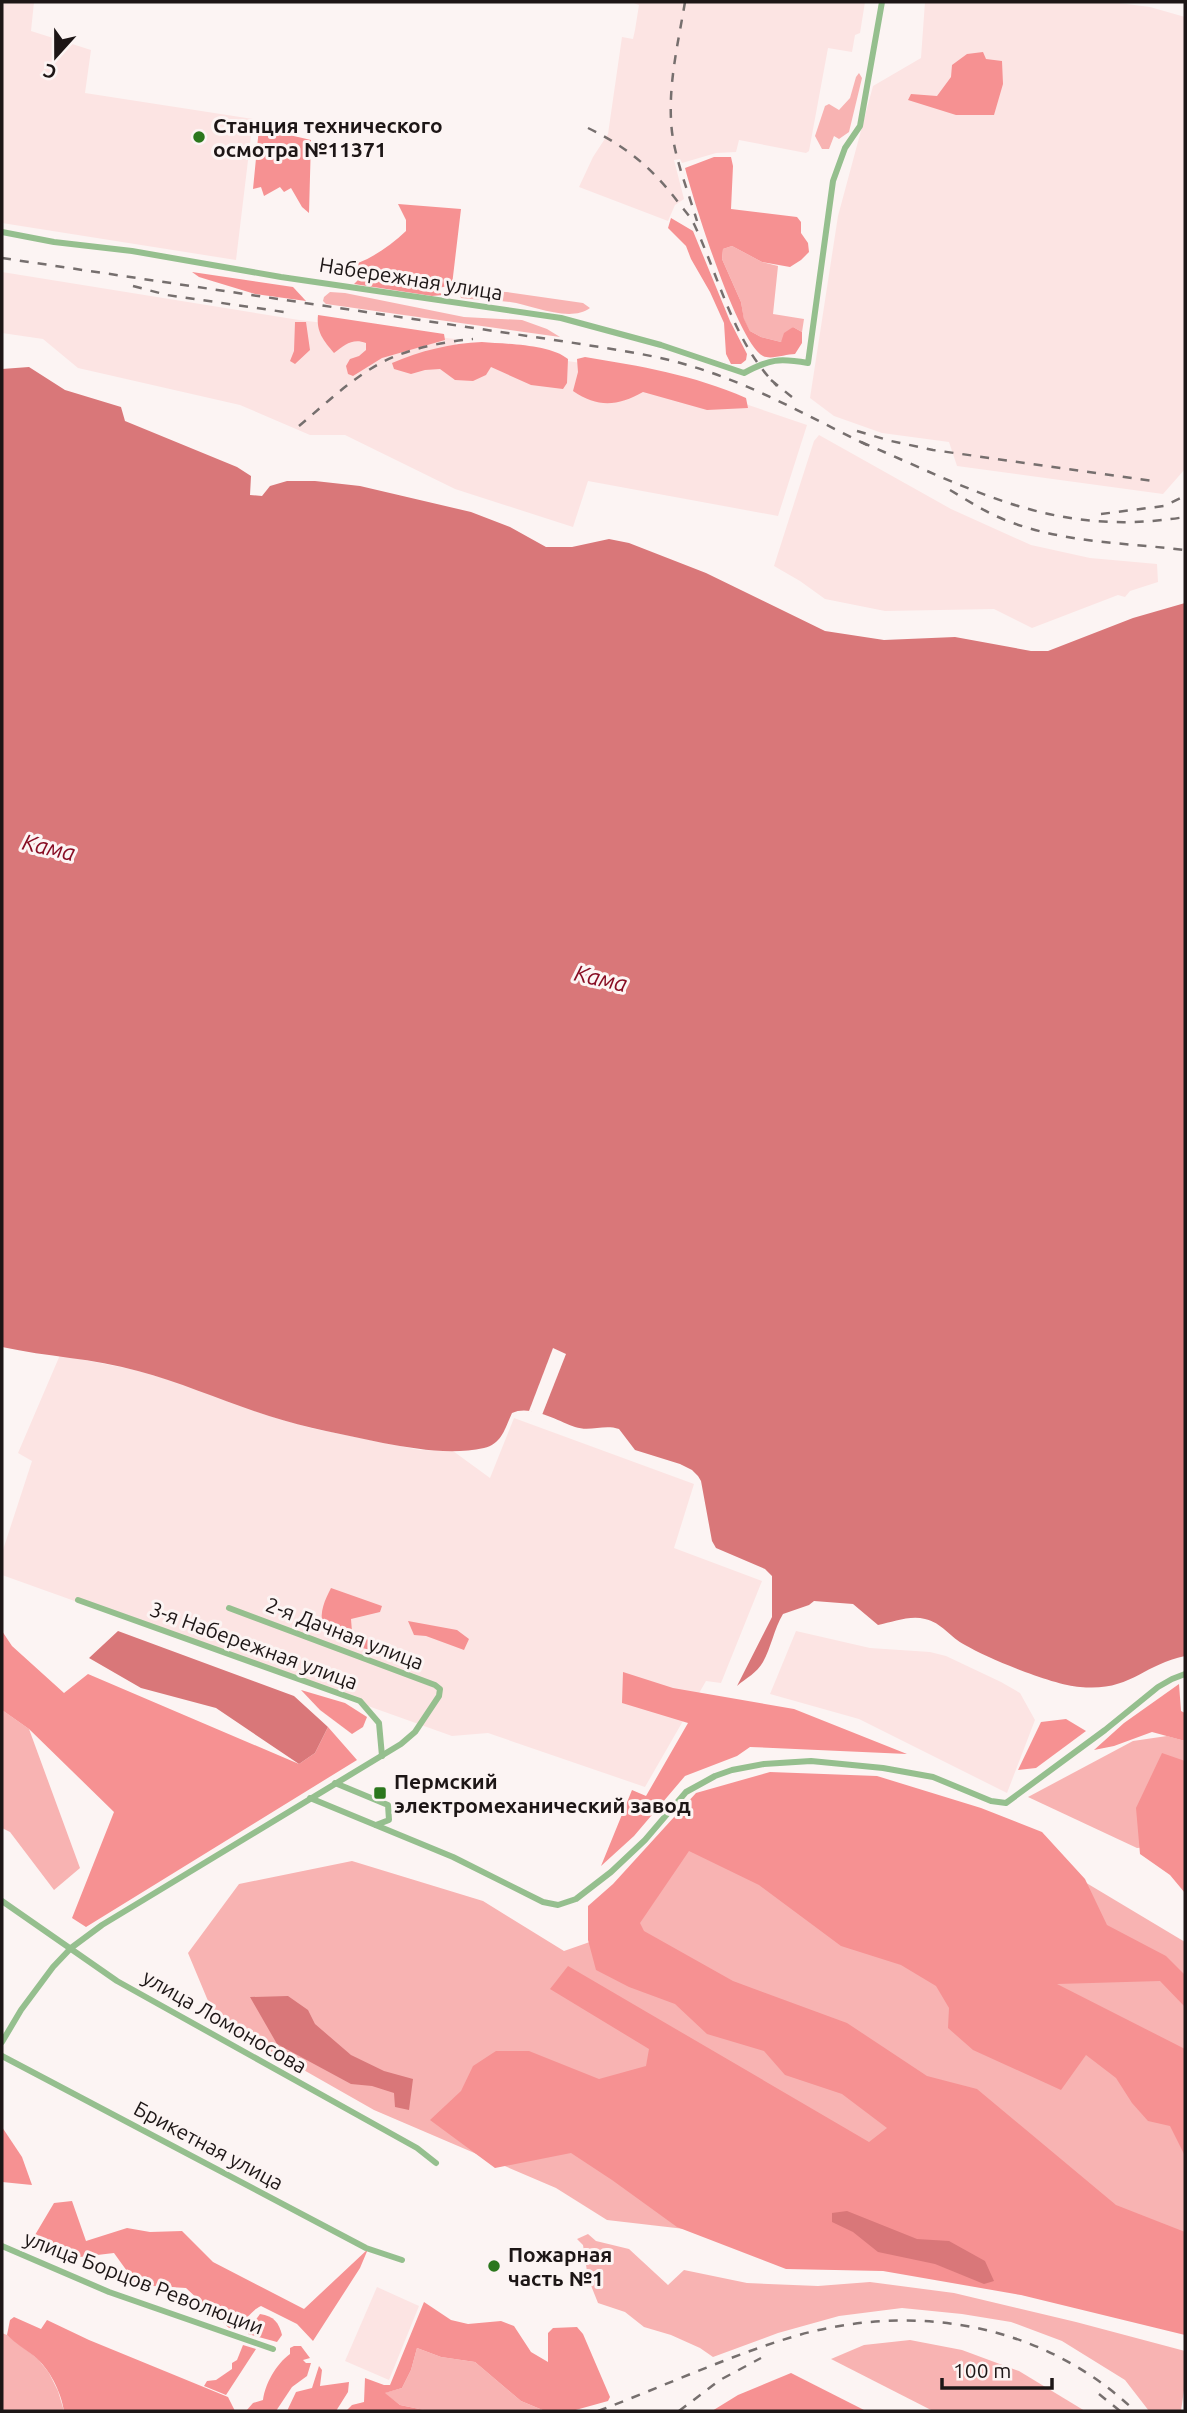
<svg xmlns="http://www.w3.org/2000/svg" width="1187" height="2413" viewBox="0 0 1187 2413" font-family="Ubuntu,sans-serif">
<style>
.built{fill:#fce4e3}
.green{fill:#f8b3b2}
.forest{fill:#f69192}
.water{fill:#d97779}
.pier{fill:#fcf4f3}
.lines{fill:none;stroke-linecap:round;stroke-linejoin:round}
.minor{stroke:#95bf8e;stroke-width:6}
.rail{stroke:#766f6e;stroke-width:2.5;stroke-dasharray:9 9;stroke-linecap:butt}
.poi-dot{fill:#2b771d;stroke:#fcf4f3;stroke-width:2.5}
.labels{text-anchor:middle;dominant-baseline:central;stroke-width:6;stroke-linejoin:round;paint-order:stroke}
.poi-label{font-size:21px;font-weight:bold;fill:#1d1616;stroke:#fcf4f3;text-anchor:start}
.street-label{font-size:21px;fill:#1d1616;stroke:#fcf4f3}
.water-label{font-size:23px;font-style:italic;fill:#880d23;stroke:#fcf4f3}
</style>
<rect width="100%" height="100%" fill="#fcf4f3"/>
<!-- built -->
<g class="built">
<polygon points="2,2 34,2 31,31 91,50 85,93 253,119 236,260 2,223"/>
<polygon points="631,2 865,2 860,33 855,35 852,52 828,48 809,151 806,153 739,140 736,152 716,153 682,163 680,159 674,160 684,199 675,205 668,221 579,187 593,157 608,134 622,37 633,39 635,30 639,5"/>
<polygon points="925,2 1111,2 1150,7 1185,17 1185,469 1163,494 957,466 949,442 882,433 834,416 810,398 838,216 873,86 921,58"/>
<polygon points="2,272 299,320 455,339 456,345 630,370 713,393 807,425 778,516 588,481 573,527 455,489 345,435 310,435 240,405 78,368 43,339 2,333"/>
<polygon points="819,435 951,509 1031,545 1090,558 1157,564 1158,582 1130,591 1125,597 1118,595 1032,628 994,609 885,611 825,599 800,581 774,566 805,469 814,441"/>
<polygon points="60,1355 135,1370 187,1385 266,1415 311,1428 420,1450 453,1451 490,1478 514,1418 694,1484 674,1548 762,1581 721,1683 706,1681 645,1787 488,1733 452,1736 2,1575 2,1553 32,1461 18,1453"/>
<polygon points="796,1631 870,1648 930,1652 946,1656 1001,1682 1020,1693 1035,1720 1007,1793 859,1719 770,1694"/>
<polygon points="377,2287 419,2306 389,2380 345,2361"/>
</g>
<!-- green -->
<g class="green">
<polygon points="859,73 862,78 849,132 839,139 834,136 829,149 822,149 815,136 825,106 829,104 839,110 850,98 856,77"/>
<polygon points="732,246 762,262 778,266 773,314 804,319 802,332 793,327 781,342 761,337 750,331 744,320 741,302 722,259 723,249"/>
<path d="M461,291L507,292L583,303L590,308C570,323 532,305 510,302C494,300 477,300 461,298L459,292Z"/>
<polygon points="330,292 345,293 464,317 522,320 547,329 560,337 326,304 323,301 324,297"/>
<polygon points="2,1710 29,1729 80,1868 54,1890 10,1832 2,1828"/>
<polygon points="1167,1736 1185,1741 1185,1844 1137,1848 1028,1797 1133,1741"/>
<polygon points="690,1816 1053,1863 1185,1942 1185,2327 702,2231 607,2220 556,2188 374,2110 216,2020 188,1953 239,1884 352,1861 483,1901 564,1951 604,1937"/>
<polygon points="588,2234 596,2241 629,2249 668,2285 684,2270 747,2283 818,2286 870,2282 954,2293 1076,2322 1185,2351 1185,2383 1181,2411 1149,2411 1125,2380 1062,2341 1011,2322 962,2314 902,2308 839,2316 778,2333 713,2357 700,2348 671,2335 644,2327 625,2312 598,2303 588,2278 583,2245 577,2239"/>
<polygon points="2,2333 7,2335 38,2359 49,2373 58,2391 64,2411 2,2411"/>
<polygon points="910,2340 962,2350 1019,2371 1085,2411 933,2411 831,2359 864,2345"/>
<polygon points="417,2348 441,2357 475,2362 521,2401 545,2411 429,2411 400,2405 384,2393 402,2388 411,2370"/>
</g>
<!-- forest -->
<g class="forest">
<polygon points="983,52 986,59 1002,61 1003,84 994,115 956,115 908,100 911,94 937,96 951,77 952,65 967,54"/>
<polygon points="259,128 311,140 309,213 302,207 291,188 284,192 280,187 264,196 261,187 253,189"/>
<path d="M714,157H731L733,166L731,209L797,217L801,222V233L808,243L809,252L801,260L790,267L762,262L732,246L723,249L722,259L741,302L744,319L750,331L761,337L781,342L784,333L793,327L802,332V343L795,354C786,354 771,360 763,356C738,344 693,199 685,168Z"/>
<path d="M398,204L461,209L452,285L434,289L443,295L432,296L354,284L360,278L358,263C376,256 392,244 406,231V220Z"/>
<polygon points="671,218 693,231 730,321 747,354 746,360 741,364 731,364 726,354 724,323 710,292 691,259 686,246 668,228"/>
<polygon points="192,272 293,287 306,301 255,294 199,277"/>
<path d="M318,315L444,334L445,340L382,358L353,376L348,374L346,366L350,359L359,356L366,350V343C352,338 345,345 334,353C324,341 316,332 318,315Z"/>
<polygon points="295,322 306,322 310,350 295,364 290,361 294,351"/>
<path d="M482,342C506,344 550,344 568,359L567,383L563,389L531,385L491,367L486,375L473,381L455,380L440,369L425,370L411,374L394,369L392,363C420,351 451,343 482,342Z"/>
<path d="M585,357C640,366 694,375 746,398L748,408L707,410L643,392C618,406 598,408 573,391L578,372L577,359Z"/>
<path d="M331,1588L382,1606L380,1612L351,1619L352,1632L405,1658C387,1654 330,1644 323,1625C319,1612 325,1600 331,1588Z"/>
<polygon points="408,1621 457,1630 469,1639 464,1650 426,1636 414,1635"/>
<polygon points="2,1631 12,1646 64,1693 88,1674 299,1764 315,1753 328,1727 357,1760 86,1927 72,1918 114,1812 29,1729 2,1710"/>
<polygon points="623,1672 673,1688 794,1709 907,1754 750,1747 737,1756 685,1776 634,1836 601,1866 632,1790 646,1796 688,1723 622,1703"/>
<polygon points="1179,1684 1181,1711 1185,1713 1185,1741 1152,1732 1114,1746 1094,1750 1124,1723"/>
<polygon points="301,1690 345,1703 367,1717 363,1727 352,1734 320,1710"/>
<polygon points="1066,1719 1086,1731 1036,1768 1018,1770 1041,1722"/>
<polygon points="1162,1753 1185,1761 1185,1893 1170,1875 1140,1854 1136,1808"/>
<polygon points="770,1772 877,1776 981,1808 1042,1832 1085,1879 1107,1925 1166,1956 1185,1975 1185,2007 1160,1981 1057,1984 1185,2049 1185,2156 1170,2126 1148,2121 1132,2103 1116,2078 1086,2055 1061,2090 973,2050 948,2028 949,2008 936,1986 901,1965 841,1946 759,1885 689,1851 640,1923 644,1931 733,1981 847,2023 927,2076 977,2089 1116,2205 1185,2232 1185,2335 1021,2295 883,2271 786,2269 677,2227 612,2180 571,2153 495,2168 430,2120 461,2091 473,2066 496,2051 529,2051 599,2079 646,2066 649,2049 550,1989 568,1966 869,2142 887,2128 842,2094 785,2075 764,2051 707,2034 675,2004 629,1987 596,1970 588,1940 588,1906 613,1884 696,1793"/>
<polygon points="2,2127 22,2157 32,2185 2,2182"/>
<path d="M72,2201L86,2241L127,2228L150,2232L182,2231L213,2262L304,2309L368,2249L360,2268L313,2341L297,2324L261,2306C248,2312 248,2323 229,2328L186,2288L137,2285L114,2253L72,2258L32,2240L54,2203Z"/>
<polygon points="424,2302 451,2320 468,2324 501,2321 514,2326 531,2352 548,2362 548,2333 553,2328 577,2327 583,2334 610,2397 608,2401 572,2411 545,2411 521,2401 475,2362 441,2357 417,2348 411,2370 402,2388 385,2393 400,2405 429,2411 346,2411 352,2405 364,2402 365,2378 384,2385 390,2385"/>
<path d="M260,2314C274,2316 279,2323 282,2335L277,2342L248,2334L249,2329Z"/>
<path d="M14,2317L41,2329L47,2320L89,2340L228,2397L235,2411H64C61,2392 50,2369 34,2356C25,2349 15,2343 7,2335L10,2320Z"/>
<polygon points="243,2345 256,2349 226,2395 204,2386 207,2381 216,2380 232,2369 232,2363 237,2360"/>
<path d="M294,2346H301L310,2358L303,2360L306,2363H311L307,2376L292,2387L276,2411H246L253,2403L263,2400C265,2384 276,2364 290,2354V2348Z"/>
<polygon points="319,2366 322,2370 320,2386 349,2382 348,2392 336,2411 287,2411 296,2392 312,2388"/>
<polygon points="791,2373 866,2411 712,2411 738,2395"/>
</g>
<!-- water -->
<g class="water">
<path d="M29,367L65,390L121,407L125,421L237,467L251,476L250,495L262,496L270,486L287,481H315L360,486L471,512L510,527L546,547H572L609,539L629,543L706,573L825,631L884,640L955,637L1031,651H1048L1133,618L1185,603V1656C1142,1665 1130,1692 1080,1687C1053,1685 989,1659 965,1645C951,1638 941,1622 925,1619C910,1615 893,1622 878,1625L853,1604L814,1601L809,1605L783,1614C774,1629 771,1648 763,1662C757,1673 746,1678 737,1686L772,1617V1576L765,1569L716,1548L712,1541L701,1481L698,1476L692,1470L680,1464L635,1450L619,1429C604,1424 590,1432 575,1427C558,1421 530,1404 512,1413C505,1428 502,1444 484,1448C451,1455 416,1449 383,1443C345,1435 307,1428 269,1416C225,1402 183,1383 138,1371C93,1358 47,1357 2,1347V369Z"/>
<polygon points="118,1631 294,1696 328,1727 315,1753 299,1764 216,1708 141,1688 89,1658"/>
<polygon points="288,1996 308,2010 315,2024 351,2055 384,2071 413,2079 409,2110 395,2107 394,2093 372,2086 351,2084 277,2044 250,1997"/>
<polygon points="847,2211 917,2239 949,2241 985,2261 994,2281 984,2284 935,2264 878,2252 853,2232 832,2222 832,2213"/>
</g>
<!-- pier -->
<polygon class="pier" points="553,1348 566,1354 542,1415 529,1411"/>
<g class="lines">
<!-- minor -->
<g class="minor">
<path d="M2,232L54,242L132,251L281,277L561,318L661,345L744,373C770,359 779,358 808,363L833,181L845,148L860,126L882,2"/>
<polyline points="78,1600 360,1701 379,1723 382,1756"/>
<polyline points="335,1783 388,1805 389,1820 376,1825"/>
<polyline points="310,1798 453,1857 543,1902 558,1905 576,1899 611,1872 645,1840 686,1792 715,1776 732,1770 764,1764 811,1761 883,1768 933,1777 991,1801 1006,1803 1105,1730 1158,1687 1172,1679 1185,1674"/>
<polyline points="2,1901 117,1981 417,2148 436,2163"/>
<polyline points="2,2042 21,2010 53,1967 71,1948 102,1925 401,1744 415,1732 439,1696 440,1689 435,1685 229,1608"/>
<polyline points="2,2056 366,2248 402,2260"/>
<polyline points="2,2246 109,2292 273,2349"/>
</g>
<!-- rail -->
<g class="rail">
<path d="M685,2C678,44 667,88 672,132C676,162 688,191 697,221"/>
<path d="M588,128C627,147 652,168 678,202C684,210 690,216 694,224C720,279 733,342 777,386"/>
<path d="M2,258L568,342C610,349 653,354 694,367C756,386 811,418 869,446"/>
<polyline points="133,286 167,295 291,313"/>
<polyline points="771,380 798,402"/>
<path d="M299,426C324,405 349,381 377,365C405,349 442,342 473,339"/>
<polyline points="857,431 891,441 933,450 1153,481"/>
<path d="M861,442C976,491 1055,538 1185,517"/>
<path d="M950,490C970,502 990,515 1013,523C1068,543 1128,543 1185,550"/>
<polyline points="1101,514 1164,506 1185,496"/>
<polyline points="1099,2394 1120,2411"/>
<path d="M598,2411C662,2387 726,2357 792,2337C913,2301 1043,2323 1135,2411"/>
<polyline points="679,2411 720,2380 761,2358"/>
</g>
</g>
<!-- markers -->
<g class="poi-dot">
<circle cx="199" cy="137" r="7"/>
<rect x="373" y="1786" width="14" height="14" rx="3.5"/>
<circle cx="494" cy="2266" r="7"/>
</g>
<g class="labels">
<!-- poi labels -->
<g class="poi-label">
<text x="213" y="125">Станция технического<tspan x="213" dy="24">осмотра №11371</tspan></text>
<text x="394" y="1781">Пермский<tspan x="394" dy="24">электромеханический завод</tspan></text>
<text x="508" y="2254">Пожарная<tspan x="508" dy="24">часть №1</tspan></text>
</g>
<!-- street labels -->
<g class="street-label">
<text transform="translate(411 278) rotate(9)">Набережная улица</text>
<text transform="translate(345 1633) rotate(21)">2-я Дачная улица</text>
<text transform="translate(254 1645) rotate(20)">3-я Набережная улица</text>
<text transform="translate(225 2021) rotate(30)">улица Ломоносова</text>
<text transform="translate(209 2145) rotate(28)">Брикетная улица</text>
<text transform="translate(144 2282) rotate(21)">улица Борцов Революции</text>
</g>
<!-- water labels -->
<g class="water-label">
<text transform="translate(49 847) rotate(13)">Кама</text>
<text transform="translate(601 978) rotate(13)">Кама</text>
</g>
</g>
<!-- border -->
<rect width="1187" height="2413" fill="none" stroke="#1d1616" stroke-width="7"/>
<!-- north arrow -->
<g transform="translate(56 56) rotate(201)" stroke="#fcf4f3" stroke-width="5" paint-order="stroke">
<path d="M0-5L12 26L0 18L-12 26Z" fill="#1d1616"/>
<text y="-10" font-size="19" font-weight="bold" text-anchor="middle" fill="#1d1616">С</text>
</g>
<!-- scale -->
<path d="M942 2378v10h110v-10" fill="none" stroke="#1d1616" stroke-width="3.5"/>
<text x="953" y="2378" font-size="21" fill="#1d1616" stroke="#fcf4f3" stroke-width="5" paint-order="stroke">100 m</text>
</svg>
